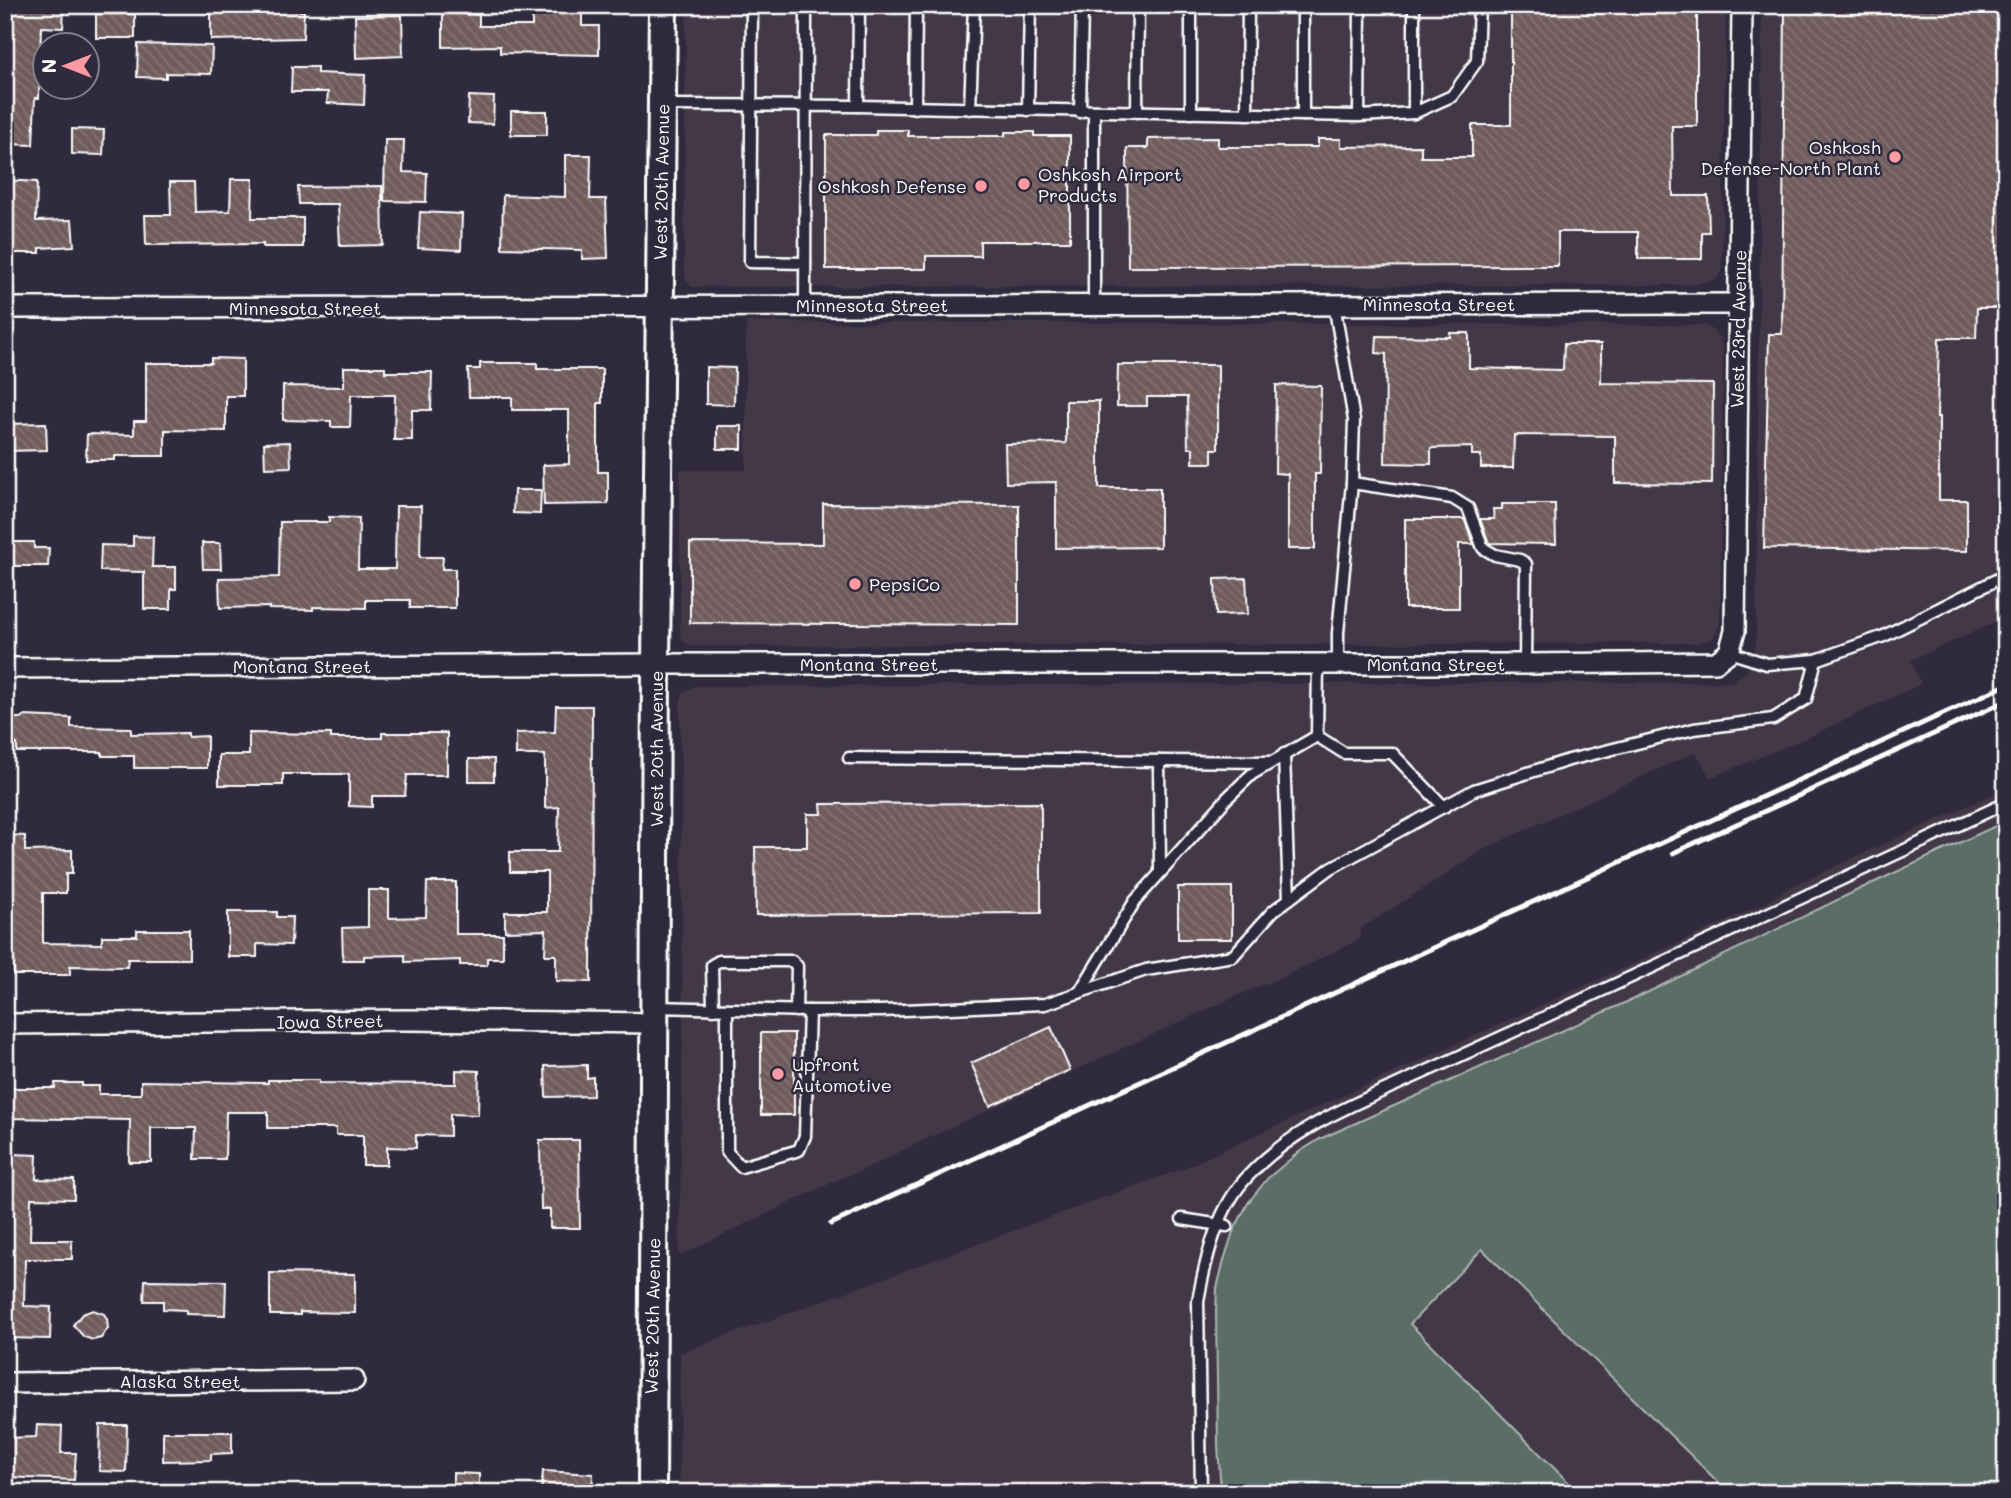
<svg xmlns="http://www.w3.org/2000/svg" width="2011" height="1498" viewBox="0 0 2011 1498" font-family="Mali,sans-serif">
<style>
.built{fill:#423947}
.green{fill:#5a6d66;stroke:#acb6b2;stroke-width:2}
.building{fill:url(#building-back-hatch);stroke:#fff;stroke-width:2}
.lines{fill:none;stroke-linecap:round;stroke-linejoin:round}
.lane-casing{stroke:#fff;stroke-width:15}
.street-casing{stroke:#fff;stroke-width:24}
.secondary-casing{stroke:#fff;stroke-width:32}
.lane{stroke:#2f2a3d;stroke-width:10}
.street{stroke:#2f2a3d;stroke-width:19}
.secondary{stroke:#2f2a3d;stroke-width:26}
.rail{stroke:#fff;stroke-width:5}
.poi-dot{fill:#ff9aa2;stroke:#2f2a3d;stroke-width:2.5}
.labels{text-anchor:middle;dominant-baseline:central;stroke-width:5;stroke-linejoin:round;paint-order:stroke}
.poi-label{font-size:18px;fill:#fff;stroke:#2f2a3d;text-anchor:start}
.street-label{font-size:18px;fill:#fff;stroke:#2f2a3d}
</style>
<defs>
<pattern id="building-back-hatch" width="6" height="6" patternUnits="userSpaceOnUse" patternTransform="scale(1.75)"><rect width="6" height="6" fill="#6f5b5d"/><path d="M-1 5l2 2M0 0l6 6M5-1l2 2" fill="none" stroke="#857475"/></pattern>
</defs>
<rect width="100%" height="100%" fill="#2f2a3d"/>
<filter id="ink" filterUnits="userSpaceOnUse"><feTurbulence type="fractalNoise" baseFrequency=".0143" numOctaves="2"/><feDisplacementMap in="SourceGraphic" scale="14" xChannelSelector="R" yChannelSelector="G"/><feConvolveMatrix kernelMatrix="1 2 1 2 8 2 1 2 1" color-interpolation-filters="sRGB"/></filter>
<g filter="url(#ink)">
<!-- built -->
<g class="built">
<polygon points="686,5 1726,5 1722,270 1718,278 1712,281 1691,285 692,287 686,280 684,268"/>
<polygon points="1762,5 2006,5 2006,617 1911,660 1921,684 1804,739 1710,778 1696,752 1488,847 1360,929 1360,939 1287,975 1234,997 911,1146 863,1170 837,1180 679,1256 683,1024 680,704 683,692 695,686 1732,682 1746,672 1753,659 1756,643"/>
<polygon points="746,322 1704,325 1714,331 1720,338 1723,351 1720,624 1713,638 1699,643 695,646 687,644 682,640 680,633 680,470 746,470"/>
<polygon points="2006,788 2006,1493 679,1493 680,1353 1182,1169 1768,902 1786,889"/>
</g>
<!-- green -->
<polygon class="green" points="2006,821 2006,1493 1729,1493 1482,1249 1410,1324 1579,1493 1221,1493 1218,1445 1216,1313 1217,1288 1224,1260 1233,1232 1248,1203 1268,1178 1299,1152 1320,1139 1640,996 1862,888"/>
<!-- building -->
<g class="building">
<polygon points="5,5 64,5 63,28 41,27 39,98 35,98 33,145 5,144"/>
<polygon points="212,5 232,5 232,10 304,11 303,38 211,40 211,13 212,13"/>
<polygon points="1511,5 1697,5 1697,126 1672,126 1673,196 1708,196 1709,232 1702,232 1702,259 1638,259 1638,232 1558,232 1558,266 1128,267 1127,148 1148,148 1148,139 1218,138 1218,147 1318,147 1318,139 1341,139 1341,147 1421,146 1421,157 1472,157 1472,125 1511,125"/>
<polygon points="1785,5 2006,5 2006,308 1977,308 1976,338 1939,338 1937,417 1939,417 1939,500 1967,500 1967,551 1764,548 1769,334 1782,334"/>
<polygon points="558,10 582,10 582,26 599,26 599,55 500,53 500,46 443,47 443,13 479,15 479,26 532,26 532,14 558,14"/>
<rect x="96" y="14" width="39" height="24"/>
<polygon points="402,15 403,56 356,58 355,16"/>
<polygon points="138,44 212,46 211,74 166,73 166,78 137,77"/>
<polygon points="292,67 317,67 317,73 365,75 364,105 327,103 328,92 291,92"/>
<polygon points="469,96 494,97 493,124 468,123"/>
<rect x="511" y="111" width="36" height="24"/>
<polygon points="72,129 104,130 103,155 72,154"/>
<polygon points="876,130 908,130 908,136 1005,136 1005,132 1034,132 1034,136 1070,136 1070,241 980,241 980,256 926,256 926,269 826,269 826,135 876,135"/>
<polygon points="385,140 404,140 403,172 427,173 426,202 384,201"/>
<polygon points="565,155 591,155 590,199 606,199 608,258 582,259 582,250 502,248 503,195 565,197"/>
<polygon points="231,179 253,179 252,218 303,218 303,247 263,247 263,244 146,245 145,215 171,215 170,182 194,182 195,212 230,211"/>
<polygon points="5,180 37,182 36,221 72,220 74,246 40,248 40,253 5,253"/>
<polygon points="382,186 383,245 340,246 338,204 299,204 298,187"/>
<polygon points="420,212 462,214 461,250 418,248"/>
<polygon points="1450,333 1469,333 1469,368 1563,370 1564,344 1601,344 1601,383 1713,384 1712,484 1615,483 1615,436 1514,435 1513,468 1481,468 1481,455 1472,455 1472,447 1431,448 1431,464 1385,463 1386,354 1376,353 1377,336 1450,337"/>
<polygon points="211,358 243,359 243,396 226,396 226,431 165,430 165,456 115,456 115,460 86,460 87,434 134,435 134,421 146,421 146,363 211,363"/>
<polygon points="480,363 537,363 537,369 602,369 602,403 598,403 598,472 608,472 608,504 544,505 543,465 569,464 569,410 512,410 512,397 469,397 468,369 480,369"/>
<polygon points="1118,365 1218,365 1218,449 1212,449 1212,463 1193,463 1193,448 1188,448 1187,397 1147,397 1147,406 1117,406"/>
<polygon points="344,367 385,367 385,372 432,372 431,410 412,410 412,440 394,440 395,395 351,395 350,427 331,427 331,421 283,420 283,386 344,387"/>
<polygon points="706,367 735,368 734,405 706,404"/>
<polygon points="1276,385 1321,386 1320,474 1315,474 1315,549 1288,549 1288,474 1275,473"/>
<polygon points="1066,401 1099,401 1099,488 1160,488 1160,547 1056,548 1056,482 1006,483 1005,444 1066,443"/>
<polygon points="46,423 47,450 5,451 5,424"/>
<rect x="717" y="426" width="25" height="23"/>
<polygon points="290,442 291,467 265,468 264,443"/>
<polygon points="514,490 541,490 540,514 513,513"/>
<polygon points="823,504 1019,505 1019,625 690,623 690,543 823,544"/>
<polygon points="1502,504 1555,504 1556,544 1489,543 1480,519 1494,519 1493,509 1502,509"/>
<polygon points="396,506 421,506 420,557 443,557 442,569 455,569 455,608 410,608 410,600 366,600 366,608 313,607 313,610 269,609 269,607 220,608 219,578 279,577 280,522 329,522 329,517 359,518 358,569 395,569"/>
<polygon points="1405,519 1464,519 1474,544 1459,544 1459,608 1405,608"/>
<polygon points="133,536 153,537 152,567 176,567 176,589 171,589 171,609 144,609 144,572 100,571 101,545 133,546"/>
<polygon points="5,542 34,542 34,548 49,548 48,566 5,566"/>
<polygon points="202,543 220,543 221,569 203,569"/>
<polygon points="1246,578 1248,614 1216,615 1215,579"/>
<polygon points="556,706 592,706 591,982 556,981 556,955 545,955 546,930 505,931 505,912 547,912 547,872 510,872 510,852 558,852 559,807 545,808 545,755 516,755 516,733 555,732"/>
<polygon points="23,716 71,718 71,727 131,728 131,734 188,733 188,737 207,736 207,768 134,768 134,756 102,756 102,752 17,752 17,744 5,744 5,718 23,718"/>
<polygon points="249,733 331,734 331,738 382,738 382,733 447,733 447,775 407,775 405,796 372,796 372,807 349,806 349,774 283,774 283,785 219,785 219,755 249,755"/>
<rect x="469" y="759" width="25" height="22"/>
<polygon points="1041,803 1041,913 756,915 755,847 807,847 807,814 822,814 821,804"/>
<polygon points="5,835 25,836 25,851 72,850 72,874 66,874 66,893 43,893 43,943 102,944 102,936 137,936 137,930 189,930 189,959 128,959 127,967 70,966 70,975 13,975 13,969 5,969"/>
<polygon points="427,882 456,882 456,934 503,934 503,958 487,958 487,965 460,965 460,960 405,962 405,955 364,956 364,960 343,960 342,928 368,927 368,890 389,890 389,918 426,917"/>
<rect x="1178" y="887" width="54" height="52"/>
<polygon points="228,912 277,912 277,917 292,917 291,945 257,944 257,957 228,957"/>
<polygon points="1051,1027 1070,1070 990,1106 971,1063"/>
<rect x="761" y="1033" width="33" height="82"/>
<polygon points="587,1065 587,1078 593,1077 593,1096 546,1097 545,1066"/>
<polygon points="456,1070 479,1071 478,1115 450,1114 450,1136 416,1135 416,1148 387,1147 387,1165 363,1165 363,1135 336,1135 336,1128 268,1128 268,1112 226,1112 225,1159 195,1159 196,1128 151,1128 151,1162 129,1162 130,1120 5,1118 5,1088 55,1088 55,1083 82,1083 82,1086 99,1086 99,1094 141,1094 141,1081 268,1083 268,1080 319,1080 319,1083 456,1084"/>
<polygon points="540,1140 579,1140 580,1228 550,1228 550,1209 541,1209"/>
<polygon points="12,1154 37,1155 36,1179 74,1180 74,1199 31,1198 30,1240 72,1240 72,1259 25,1259 24,1306 51,1307 50,1339 5,1338 5,1192 12,1192"/>
<polygon points="270,1273 355,1274 355,1313 300,1312 300,1315 270,1315"/>
<polygon points="145,1280 226,1281 225,1315 186,1314 186,1310 163,1309 163,1301 144,1301"/>
<polygon points="93,1310 104,1314 107,1319 108,1328 101,1338 93,1340 84,1337 73,1325 82,1314"/>
<polygon points="37,1425 62,1426 61,1453 76,1453 74,1480 5,1477 5,1438 36,1437"/>
<polygon points="100,1425 127,1425 126,1472 99,1471"/>
<polygon points="163,1432 232,1432 232,1453 211,1454 211,1460 163,1461"/>
<polygon points="543,1471 593,1474 592,1493 541,1493"/>
<polygon points="453,1473 479,1474 479,1493 453,1493"/>
</g>
<g class="lines">
<!-- lane casing -->
<g class="lane-casing">
<g id="lane">
<polyline points="752,5 750,262 805,263"/>
<polyline points="1303,5 1303,115"/>
<polyline points="1414,5 1414,113"/>
<polyline points="663,105 858,106 1303,115 1359,116 1414,113 1452,96 1477,61 1479,5"/>
<polyline points="858,106 859,5"/>
<polyline points="915,108 916,5"/>
<polyline points="970,109 974,5"/>
<polyline points="1028,110 1030,5"/>
<polyline points="1080,112 1082,5"/>
<polyline points="1094,112 1094,304"/>
<polyline points="1137,112 1138,5"/>
<polyline points="1191,113 1191,5"/>
<polyline points="1247,114 1248,5"/>
<polyline points="1359,116 1360,5"/>
<polyline points="1334,304 1354,420 1352,483 1338,633 1338,664"/>
<polyline points="805,305 806,5"/>
<polyline points="1352,483 1452,498 1468,508 1483,548 1495,555 1520,560 1526,564 1525,664"/>
<polyline points="1729,652 1767,664 1816,660 1884,636 2006,575"/>
<polyline points="1317,736 1344,753 1392,753 1444,807"/>
<polyline points="1284,754 1289,899"/>
<polyline points="849,758 1271,762"/>
<polyline points="1159,761 1160,871"/>
<polyline points="1225,800 1252,774 1317,736 1318,664"/>
<polyline points="1079,993 1135,901 1223,803"/>
<polyline points="656,1007 809,1011 881,1011 1045,1004 1146,970 1233,956 1273,911 1331,868 1474,790 1569,760 1694,729 1773,719 1806,699 1816,660"/>
<polyline points="713,1009 712,965 719,961 792,961 797,966 796,1011"/>
<polyline points="727,1009 727,1152 741,1167 799,1150 805,1136 809,1011"/>
<polyline points="1182,1219 1227,1226"/>
<path d="M1201,1493L1198,1301C1206,1257 1217,1208 1249,1175C1290,1131 1343,1109 1396,1085C1437,1067 1477,1048 1517,1030C1680,955 1843,879 2006,803"/>
</g>
</g>
<!-- street casing -->
<g class="street-casing">
<g id="street">
<polyline points="5,308 1739,304"/>
<polyline points="5,668 656,664 1525,664 1716,662 1729,652 1735,631 1742,5"/>
<polyline points="5,1024 406,1020 655,1023"/>
<polyline points="5,1383 354,1380"/>
</g>
</g>
<!-- secondary casing -->
<g class="secondary-casing">
<polyline id="secondary" points="652,1493 656,664 663,5"/>
</g>
<!-- lane -->
<use href="#lane" class="lane"/>
<!-- street -->
<use href="#street" class="street"/>
<!-- secondary -->
<use href="#secondary" class="secondary"/>
<!-- rail -->
<g class="rail">
<polyline points="1673,853 2006,701"/>
<polyline points="831,1224 2006,685"/>
</g>
</g>
</g>
<!-- markers -->
<g class="poi-dot">
<circle cx="1895" cy="157" r="7"/>
<circle cx="1024" cy="184" r="7"/>
<circle cx="981" cy="186" r="7"/>
<circle cx="855" cy="584" r="7"/>
<circle cx="778" cy="1074" r="7"/>
</g>
<g class="labels">
<!-- poi labels -->
<g class="poi-label">
<text x="1881" y="147" text-anchor="end">Oshkosh<tspan x="1881" dy="21">Defense-North Plant</tspan></text>
<text x="1038" y="174">Oshkosh Airport<tspan x="1038" dy="21">Products</tspan></text>
<text x="967" y="186" text-anchor="end">Oshkosh Defense</text>
<text x="869" y="584">PepsiCo</text>
<text x="792" y="1064">Upfront<tspan x="792" dy="21">Automotive</tspan></text>
</g>
<!-- street labels -->
<g class="street-label">
<text transform="translate(661 182) rotate(-89)">West 20th Avenue</text>
<text x="1439" y="304">Minnesota Street</text>
<text x="872" y="305">Minnesota Street</text>
<text x="305" y="308">Minnesota Street</text>
<text transform="translate(1738 329) rotate(-89)">West 23rd Avenue</text>
<text x="869" y="664">Montana Street</text>
<text x="1436" y="664">Montana Street</text>
<text x="302" y="666">Montana Street</text>
<text transform="translate(656 749) rotate(-90)">West 20th Avenue</text>
<text transform="translate(330 1021) rotate(-1)">Iowa Street</text>
<text transform="translate(652 1316) rotate(-89)">West 20th Avenue</text>
<text x="180" y="1381">Alaska Street</text>
</g>
</g>
<!-- margin -->
<rect width="2011" height="1498" fill="none" stroke="#2f2a3d" stroke-width="28"/>
<rect x="14" y="14" width="1983" height="1470" fill="none" stroke="#fff" stroke-width="2.5" filter="url(#ink)"/>
<!-- north arrow -->
<g transform="translate(66 66) rotate(270)"><circle r="33" fill="#2f2a3d" stroke="#827f8b" stroke-width="2"/>
<path d="M0-5L12 26L0 18L-12 26Z" fill="#ff9aa2"/>
<text y="-10" font-size="19" font-weight="bold" text-anchor="middle" fill="#ffffff">N</text>
</g>
</svg>
